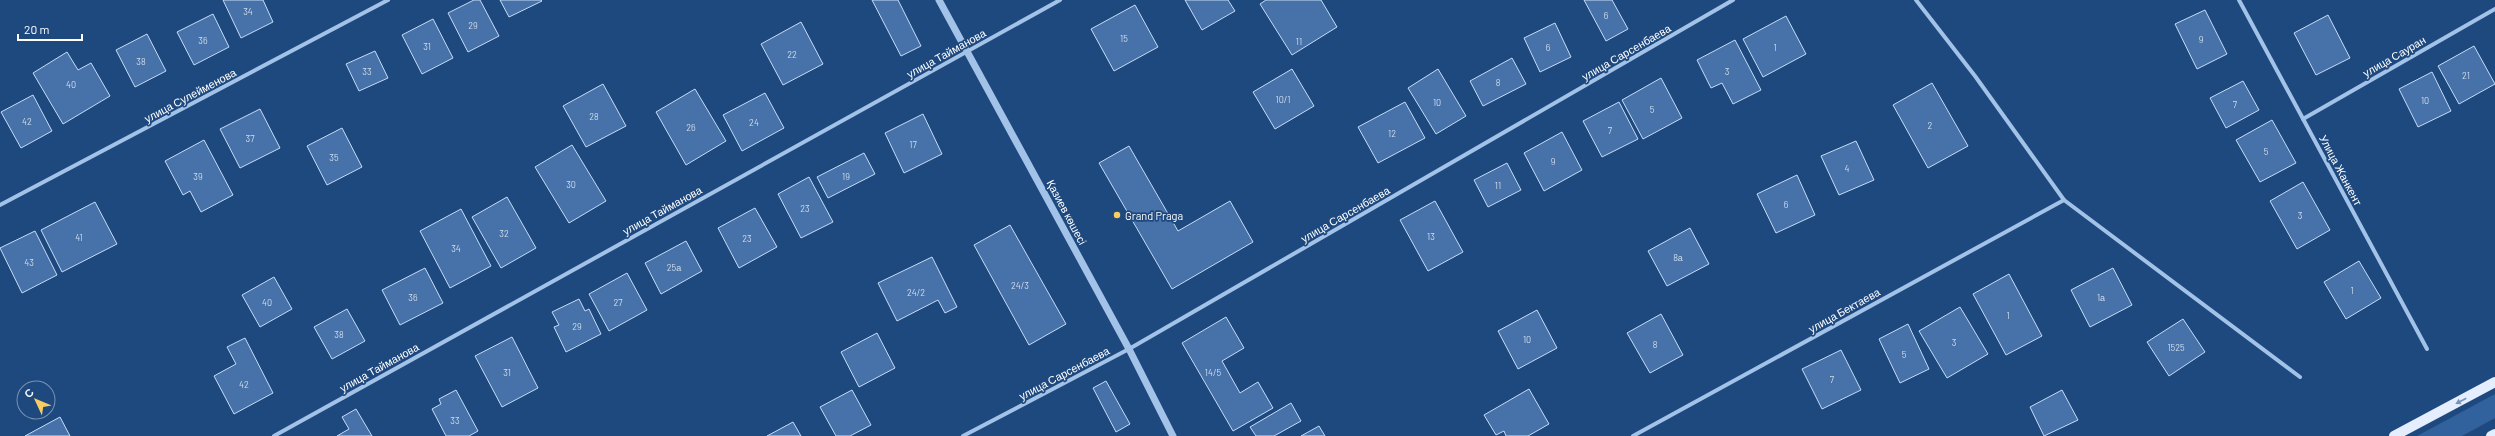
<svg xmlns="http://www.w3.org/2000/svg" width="2495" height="436" viewBox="0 0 2495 436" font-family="Barlow,sans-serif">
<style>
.green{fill:#31629e}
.building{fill:#4672a9;stroke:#c6dcf6}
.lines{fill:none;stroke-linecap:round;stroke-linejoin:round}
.minor{stroke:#a2c2e8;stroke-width:4}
.tertiary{stroke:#a2c2e8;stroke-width:7}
.primary{stroke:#e5eefe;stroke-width:10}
.oneway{fill:#7893b8}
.poi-dot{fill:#f7cc61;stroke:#1e497f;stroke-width:1.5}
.labels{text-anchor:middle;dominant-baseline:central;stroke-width:3.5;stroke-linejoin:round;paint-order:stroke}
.number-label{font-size:9px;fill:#d1dcea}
.street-label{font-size:11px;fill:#fff;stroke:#1e497f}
.poi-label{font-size:11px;fill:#fff;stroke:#1e497f;text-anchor:start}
</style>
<rect width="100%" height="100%" fill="#1e497f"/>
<!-- green -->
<polygon class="green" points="2495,394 2495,418 2462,436 2417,436"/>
<!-- building -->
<g class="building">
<polygon points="223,0 263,0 273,22 241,38"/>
<polygon points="474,0 480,0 499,36 468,52 448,13"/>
<polygon points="500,0 541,0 542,1 509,17"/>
<polygon points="872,0 898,0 921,46 901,56"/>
<polygon points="1185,0 1228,0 1235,11 1202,30"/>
<polygon points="1266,0 1321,0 1337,27 1292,55 1260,4"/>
<polygon points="1584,0 1612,0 1628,29 1606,41"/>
<polygon points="1135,5 1158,47 1114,71 1091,29"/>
<polygon points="2205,10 2227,54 2197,69 2175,24"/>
<polygon points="213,14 229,47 194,65 177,32"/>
<polygon points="2328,15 2350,58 2316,75 2294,33"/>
<polygon points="1786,16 1806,54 1763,77 1743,39"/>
<polygon points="433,19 453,58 422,74 402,35"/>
<polygon points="801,22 823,64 783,85 761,44"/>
<polygon points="1555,23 1571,57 1540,72 1524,38"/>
<polygon points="147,34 166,71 135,87 116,50"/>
<polygon points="1735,40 1761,90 1733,104 1722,83 1711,88 1697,60"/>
<polygon points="2474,46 2495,84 2459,104 2438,66"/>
<polygon points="375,51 388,78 359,91 346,64"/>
<polygon points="67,52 78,70 91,63 110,96 63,124 33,73"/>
<polygon points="1512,58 1526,84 1483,106 1470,81"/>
<polygon points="1292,69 1314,106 1275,129 1253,92"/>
<polygon points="1438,69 1466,116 1436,134 1408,88"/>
<polygon points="2432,72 2451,111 2418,127 2399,89"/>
<polygon points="1661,78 1682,118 1643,139 1622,100"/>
<polygon points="2243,81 2259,110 2226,128 2210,98"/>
<polygon points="1932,83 1968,146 1928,168 1893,105"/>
<polygon points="603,84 626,126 586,147 563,106"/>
<polygon points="695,89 726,141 686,165 656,112"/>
<polygon points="765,93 784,128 742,151 723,115"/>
<polygon points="33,95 52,131 21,148 1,112"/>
<polygon points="1405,102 1425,138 1378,163 1358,127"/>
<polygon points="1619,102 1638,139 1602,157 1583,121"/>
<polygon points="260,109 280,148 240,168 220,129"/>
<polygon points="923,114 942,154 904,173 885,133"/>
<polygon points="2272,120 2296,163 2260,182 2236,140"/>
<polygon points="342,128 362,167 327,185 307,146"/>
<polygon points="1562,132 1582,170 1544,191 1524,153"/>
<polygon points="204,140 233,195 201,212 190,191 183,195 165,161"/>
<polygon points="1856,141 1874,180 1839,195 1821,156"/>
<polygon points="572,145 606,201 569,223 535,167"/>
<polygon points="1129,146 1178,231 1230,201 1253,242 1172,289 1099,163"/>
<polygon points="864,153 875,174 828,198 817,177"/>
<polygon points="1507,163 1521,190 1488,207 1474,180"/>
<polygon points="1797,175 1815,215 1776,233 1757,194"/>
<polygon points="809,177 833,222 801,238 778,194"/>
<polygon points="2303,182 2330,230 2297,249 2270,201"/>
<polygon points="507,197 536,248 501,268 472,217"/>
<polygon points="1435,201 1463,252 1428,271 1400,220"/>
<polygon points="95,202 117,244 62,272 41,230"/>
<polygon points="755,208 777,247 739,268 718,228"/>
<polygon points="461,209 491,266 450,288 420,231"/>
<polygon points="1010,225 1066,324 1029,345 974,245"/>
<polygon points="1690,228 1709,264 1667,286 1648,251"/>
<polygon points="35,231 57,275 22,293 0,248"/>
<polygon points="686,241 702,271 661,294 645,263"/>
<polygon points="932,257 957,307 945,313 938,300 897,321 878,283"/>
<polygon points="2359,261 2381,298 2346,319 2324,282"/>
<polygon points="425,268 443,303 400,325 382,290"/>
<polygon points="2113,268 2132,305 2090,327 2071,290"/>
<polygon points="627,273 647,310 609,331 589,294"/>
<polygon points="2009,274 2042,336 2006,355 1973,294"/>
<polygon points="274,277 292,309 260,327 242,295"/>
<polygon points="579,299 585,311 589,309 601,334 566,352 554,327 559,325 552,312"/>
<polygon points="1960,307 1988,354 1947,378 1919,331"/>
<polygon points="347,309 365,341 332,359 314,327"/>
<polygon points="1537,310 1557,348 1518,369 1498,331"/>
<polygon points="1661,314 1683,355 1650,373 1627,333"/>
<polygon points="1226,317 1244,348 1222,361 1240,393 1258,382 1273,408 1233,431 1182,343"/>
<polygon points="2183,319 2205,352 2169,376 2147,342"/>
<polygon points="1908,324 1929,369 1900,383 1879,339"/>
<polygon points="877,333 895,368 859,387 841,352"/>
<polygon points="512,337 538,388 502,407 475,356"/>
<polygon points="245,338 273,393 234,414 214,376 236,364 227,347"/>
<polygon points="1841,350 1861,390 1822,409 1802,369"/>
<polygon points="1106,381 1130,424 1116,432 1093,388"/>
<polygon points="1529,389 1549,424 1528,436 1506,436 1504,431 1496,435 1484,415"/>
<polygon points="456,390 478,431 469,436 446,436 432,409 441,404 439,399"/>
<polygon points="852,390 871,425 850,436 836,436 820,407"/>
<polygon points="2062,390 2078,420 2044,436 2030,407"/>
<polygon points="1291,403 1301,421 1274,436 1256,436 1250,427"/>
<polygon points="356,409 372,436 337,436 349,429 342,417"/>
<polygon points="60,417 70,436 25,436"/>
<polygon points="793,422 801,436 767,436"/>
<polygon points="1319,426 1325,436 1301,436"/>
</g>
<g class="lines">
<!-- minor -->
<g class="minor">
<polyline points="1916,0 1975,76 2064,200 2300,377"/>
<polyline points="2239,0 2427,349"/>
<polyline points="2303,119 2495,9"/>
<polyline points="0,205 388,0"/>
<polyline points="274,436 1060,0"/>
<polyline points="963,436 1129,349 1733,0"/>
<polyline points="1633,436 2064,200"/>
</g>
<!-- tertiary -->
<polyline class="tertiary" points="939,0 1129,349 1173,436"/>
<!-- primary -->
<g class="primary">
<polyline points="2394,436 2495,382"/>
<polyline points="2491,436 2495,434"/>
</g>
</g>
<!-- one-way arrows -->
<defs><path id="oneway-solid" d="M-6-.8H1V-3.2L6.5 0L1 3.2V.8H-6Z"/></defs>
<use class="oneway" href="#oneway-solid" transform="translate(2461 401) rotate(152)"/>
<!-- markers -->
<circle class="poi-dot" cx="1117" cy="215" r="4"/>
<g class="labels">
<!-- number labels -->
<g class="number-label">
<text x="248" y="11">34</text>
<text x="1606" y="15">6</text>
<text x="473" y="25">29</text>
<text x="1124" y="38">15</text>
<text x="2201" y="39">9</text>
<text x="203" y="40">36</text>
<text x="1299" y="41">11</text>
<text x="427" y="46">31</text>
<text x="1548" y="47">6</text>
<text x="1775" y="47">1</text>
<text x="792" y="54">22</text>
<text x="141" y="61">38</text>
<text x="367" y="71">33</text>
<text x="1727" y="71">3</text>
<text x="2466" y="75">21</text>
<text x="1498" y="82">8</text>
<text x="71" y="84">40</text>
<text x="1283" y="99">10/1</text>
<text x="2425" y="100">10</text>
<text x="1437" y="102">10</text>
<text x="2235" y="104">7</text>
<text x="1652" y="109">5</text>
<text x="594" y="116">28</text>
<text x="27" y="121">42</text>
<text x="754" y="122">24</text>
<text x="1930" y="125">2</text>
<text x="691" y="127">26</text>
<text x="1610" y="130">7</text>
<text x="1392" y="133">12</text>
<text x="250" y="138">37</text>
<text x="913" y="144">17</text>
<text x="2266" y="151">5</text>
<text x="334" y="157">35</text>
<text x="1553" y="161">9</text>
<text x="1847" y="168">4</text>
<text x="198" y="176">39</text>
<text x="846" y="176">19</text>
<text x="571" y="184">30</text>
<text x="1498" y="185">11</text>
<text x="1786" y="204">6</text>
<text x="805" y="208">23</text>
<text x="2300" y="215">3</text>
<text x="504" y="233">32</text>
<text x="1431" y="236">13</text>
<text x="79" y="237">41</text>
<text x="747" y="238">23</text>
<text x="456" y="248">34</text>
<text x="1678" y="257">8а</text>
<text x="29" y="262">43</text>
<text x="674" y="267">25а</text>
<text x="1020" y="285">24/3</text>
<text x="2352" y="290">1</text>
<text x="916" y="292">24/2</text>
<text x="413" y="297">36</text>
<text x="2101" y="297">1а</text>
<text x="267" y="302">40</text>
<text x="618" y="302">27</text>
<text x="2008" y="315">1</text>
<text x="577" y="326">29</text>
<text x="339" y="334">38</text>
<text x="1527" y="339">10</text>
<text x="1954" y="342">3</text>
<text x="1655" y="344">8</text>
<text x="2176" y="347">1525</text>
<text x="1904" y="354">5</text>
<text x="507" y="372">31</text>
<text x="1213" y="372">14/5</text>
<text x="1832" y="379">7</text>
<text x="244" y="384">42</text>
<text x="455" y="420">33</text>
</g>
<!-- street labels -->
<g class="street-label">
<text transform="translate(1626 52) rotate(-30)">улица Сарсенбаева</text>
<text transform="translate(946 53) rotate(-29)">улица Тайманова</text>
<text transform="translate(2394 56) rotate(-30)">улица Сауран</text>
<text transform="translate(190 95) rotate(-28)">улица Сулейменова</text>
<text transform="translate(2341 170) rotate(62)">Улица Жанкент</text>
<text transform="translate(662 210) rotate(-29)">улица Тайманова</text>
<text transform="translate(1067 212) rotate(62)">Қазиев көшесі</text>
<text transform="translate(1345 214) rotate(-30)">улица Сарсенбаева</text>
<text transform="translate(1844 310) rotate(-29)">улица Бектаева</text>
<text transform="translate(379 367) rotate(-29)">улица Тайманова</text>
<text transform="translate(1064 373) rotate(-28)">улица Сарсенбаева</text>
</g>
<!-- poi labels -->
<g class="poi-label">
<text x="1125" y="215">Grand Praga</text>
</g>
</g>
<!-- north arrow -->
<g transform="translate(36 400) rotate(314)"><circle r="19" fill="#1e497f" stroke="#7892b2"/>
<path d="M0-3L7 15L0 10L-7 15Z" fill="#f7cc61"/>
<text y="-6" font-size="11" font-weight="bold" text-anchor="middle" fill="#ffffff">С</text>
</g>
<!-- scale -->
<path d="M18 34v6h64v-6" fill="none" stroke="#ffffff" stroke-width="2"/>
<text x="24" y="34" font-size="12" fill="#ffffff" stroke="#1e497f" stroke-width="3" paint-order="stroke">20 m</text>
</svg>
